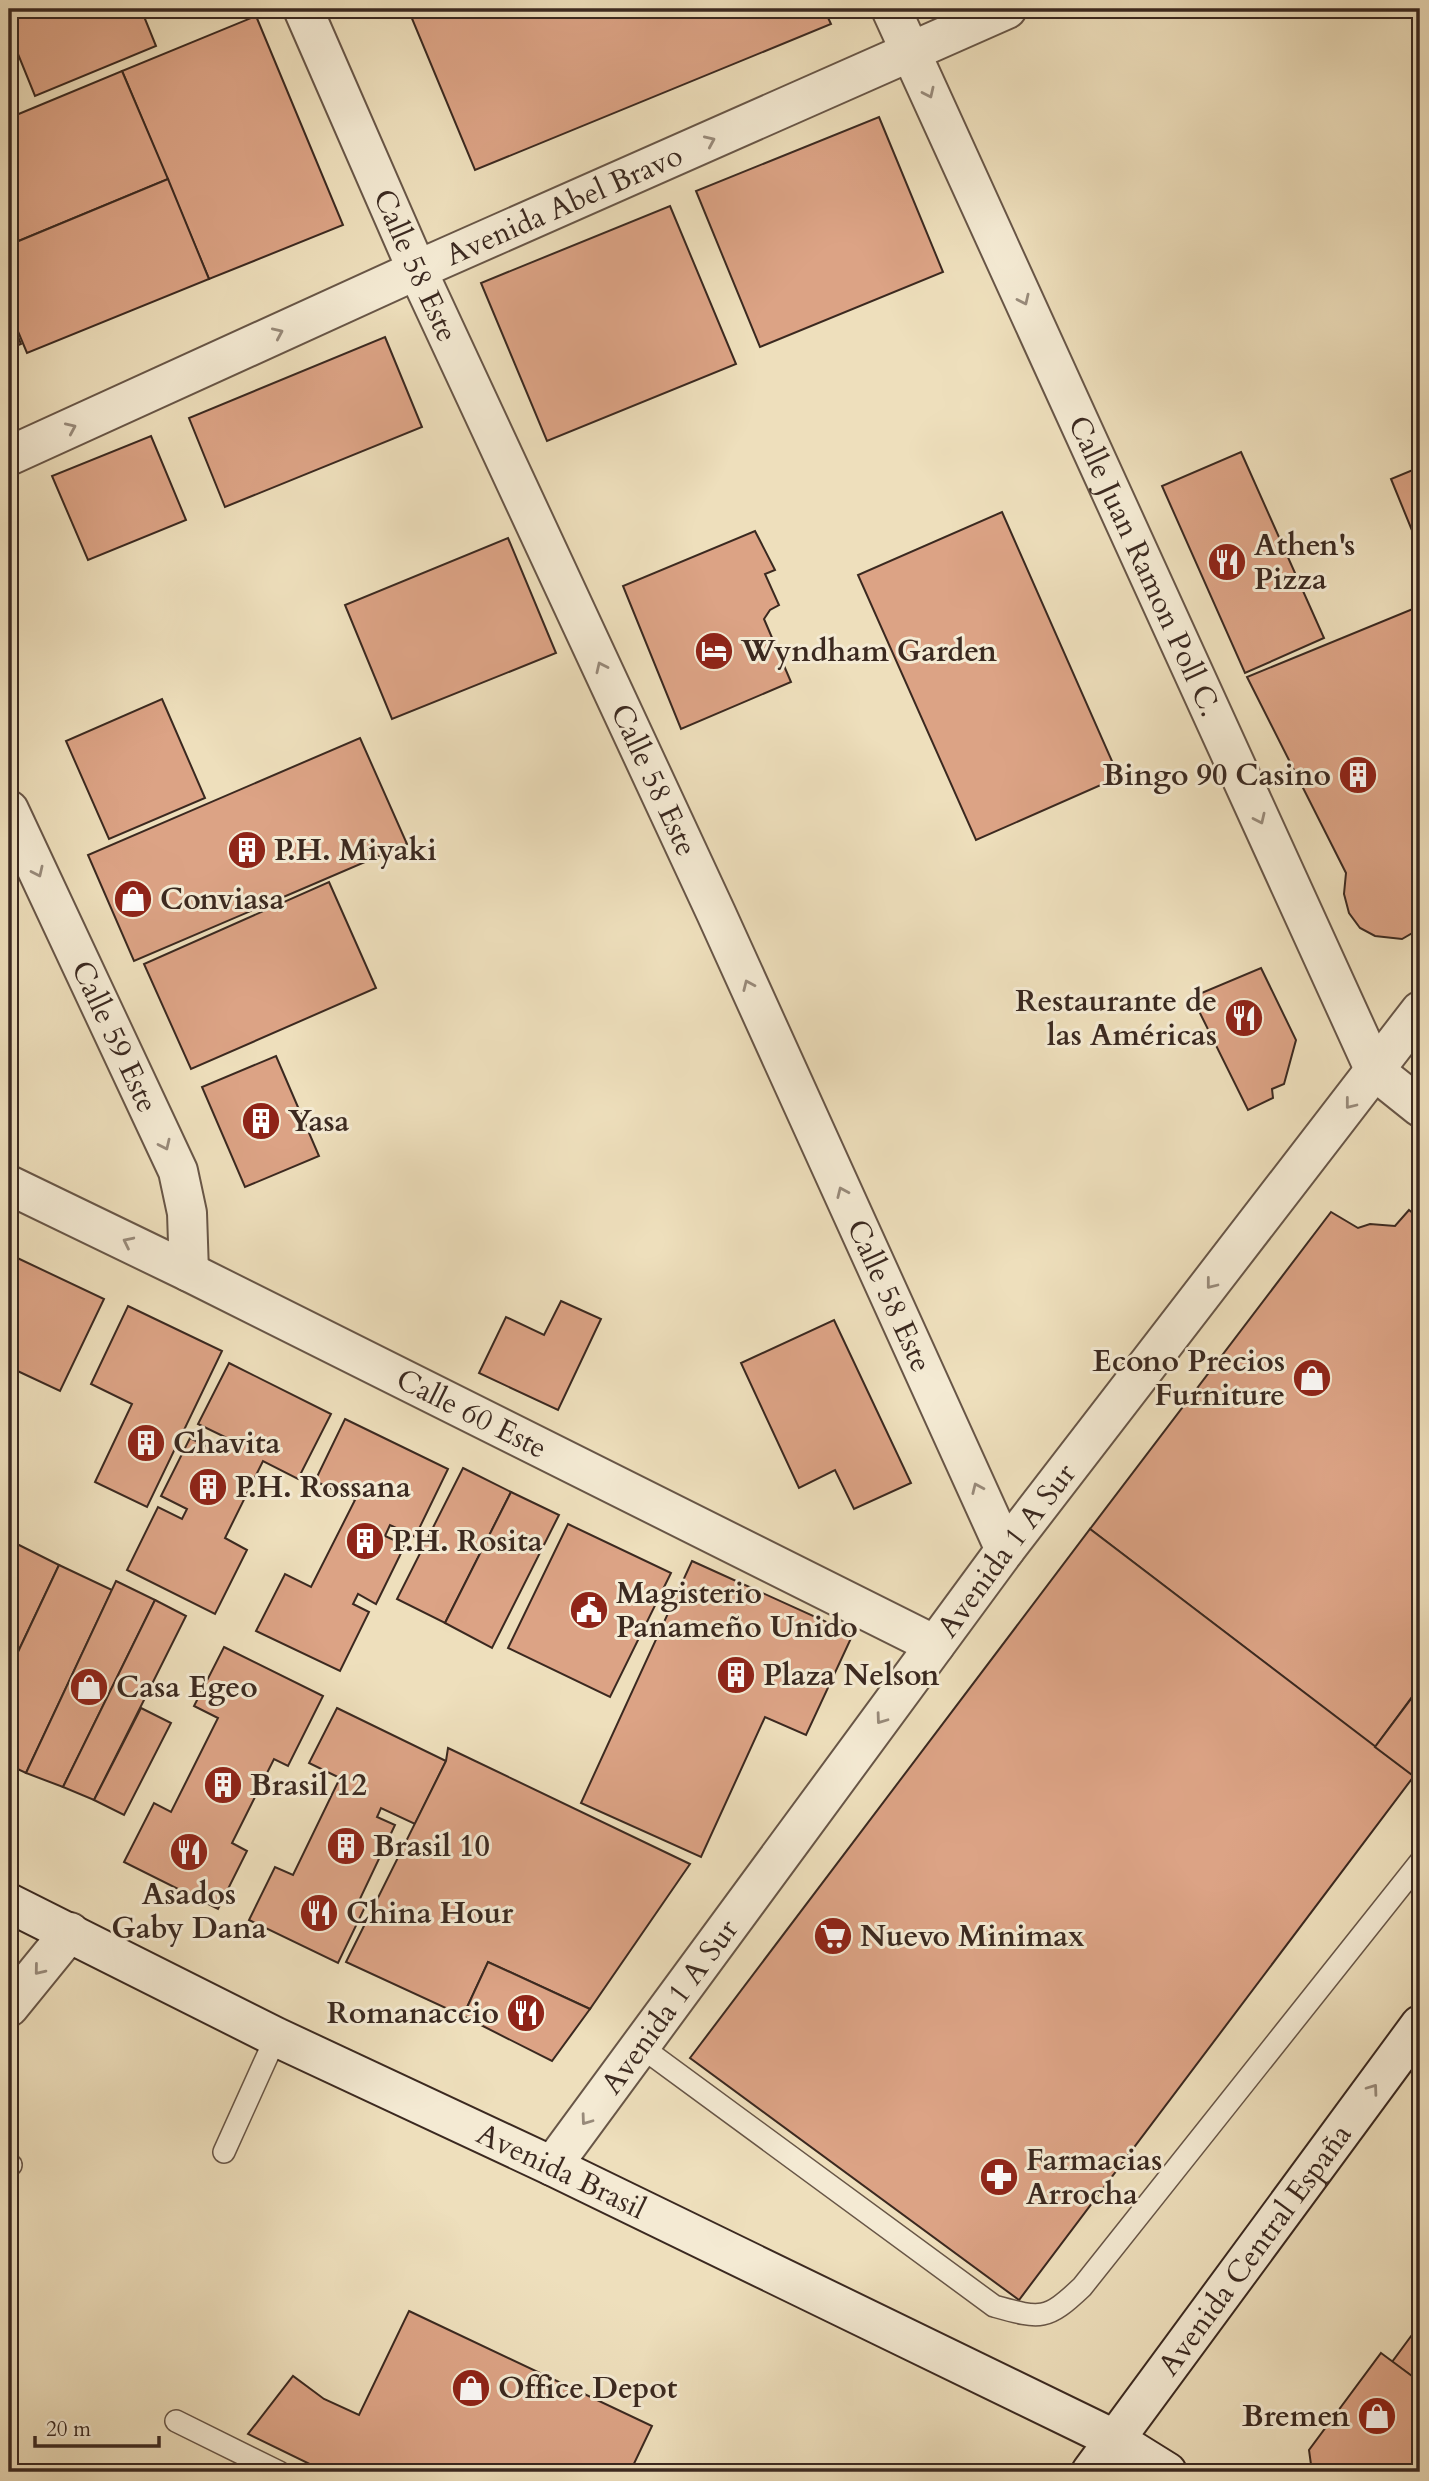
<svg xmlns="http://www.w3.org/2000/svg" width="1429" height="2481" viewBox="0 0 1429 2481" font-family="Cardo,serif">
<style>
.building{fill:#dca385;stroke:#3b2920;stroke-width:2}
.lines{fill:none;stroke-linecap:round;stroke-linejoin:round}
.lane-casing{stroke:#685647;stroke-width:24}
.street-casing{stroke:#685647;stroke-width:42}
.secondary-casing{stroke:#3b2920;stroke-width:42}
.lane{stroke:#f4ead3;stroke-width:21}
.street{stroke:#f4ead3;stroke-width:38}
.secondary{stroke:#f4ead3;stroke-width:38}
.oneway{stroke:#988a7a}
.labels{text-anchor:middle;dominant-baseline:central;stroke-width:6;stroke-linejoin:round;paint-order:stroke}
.street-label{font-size:30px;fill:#3b2920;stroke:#f4ead3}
.poi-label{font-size:30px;font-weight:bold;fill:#3b2920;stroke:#f4ead3;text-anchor:start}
</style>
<rect width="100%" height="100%" fill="#eedfbc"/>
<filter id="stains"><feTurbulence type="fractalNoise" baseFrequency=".00286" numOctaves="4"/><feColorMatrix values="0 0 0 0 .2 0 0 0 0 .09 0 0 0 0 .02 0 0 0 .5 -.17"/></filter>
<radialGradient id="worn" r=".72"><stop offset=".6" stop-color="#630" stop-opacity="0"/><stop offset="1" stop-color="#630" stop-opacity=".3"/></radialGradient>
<!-- building -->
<g class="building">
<polygon points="9,9 141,9 156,46 35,96 9,32"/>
<polygon points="408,9 824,9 831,24 475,170"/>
<polygon points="256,16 343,225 209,279 122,71"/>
<polygon points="122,71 168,179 9,245 9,118"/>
<polygon points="879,117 943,272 760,347 696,191"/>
<polygon points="168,179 209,279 27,353 9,310 9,245"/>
<polygon points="670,206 736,364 547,441 481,283"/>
<polygon points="9,315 21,344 9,349"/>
<polygon points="385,337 422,427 225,507 189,418"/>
<polygon points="151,436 186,520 88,560 52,476"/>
<polygon points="1241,452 1324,638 1245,673 1162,486"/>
<polygon points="1420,467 1420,550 1391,479"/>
<polygon points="1002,512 1119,777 976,840 858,575"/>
<polygon points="755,531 775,570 765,574 779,605 770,610 764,619 791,682 681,729 623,586"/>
<polygon points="508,538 556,653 392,719 345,605"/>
<polygon points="1420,606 1420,920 1414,932 1402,939 1375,936 1360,928 1349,913 1344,894 1346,873 1247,677"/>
<polygon points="162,699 205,798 109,839 66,741"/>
<polygon points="360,738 407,844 134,961 88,855"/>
<polygon points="329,882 376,988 191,1069 144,964"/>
<polygon points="1261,968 1296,1040 1284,1084 1272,1089 1273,1098 1248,1110 1192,997"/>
<polygon points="276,1056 319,1156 245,1187 202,1087"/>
<polygon points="1409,1210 1420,1219 1420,1686 1375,1747 1090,1529 1331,1212 1358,1228 1370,1224 1395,1226"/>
<polygon points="11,1255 104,1299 60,1391 9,1367"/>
<polygon points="561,1301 601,1319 558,1410 479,1373 506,1317 544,1335"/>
<polygon points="128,1306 222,1351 147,1507 95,1482 132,1404 91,1384"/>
<polygon points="834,1320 911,1483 854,1509 835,1470 799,1488 741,1363"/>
<polygon points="229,1363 331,1414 298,1479 263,1461 225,1538 247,1550 215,1614 127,1570 158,1507 182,1519 187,1509 161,1496 190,1438 218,1452 225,1437 198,1424"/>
<polygon points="345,1419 448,1469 415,1537 390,1525 385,1536 405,1545 376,1604 358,1594 353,1604 369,1612 340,1671 256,1631 285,1574 311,1587 355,1500 315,1481"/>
<polygon points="463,1468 511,1492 445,1623 397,1599"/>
<polygon points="511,1492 559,1515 492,1648 445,1623"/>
<polygon points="568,1524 671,1573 610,1697 508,1648"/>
<polygon points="1090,1529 1414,1776 1019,2300 690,2058"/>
<polygon points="9,1540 59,1565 9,1671"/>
<polygon points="692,1561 853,1634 806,1735 765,1717 701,1857 581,1803"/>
<polygon points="59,1565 112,1590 26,1773 9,1765 9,1671"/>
<polygon points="116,1581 155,1600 63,1787 26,1773"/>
<polygon points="155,1600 186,1616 94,1800 63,1787"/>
<polygon points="224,1647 323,1696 288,1766 274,1759 232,1843 247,1851 218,1909 124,1862 154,1803 171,1812 218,1718 194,1706"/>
<polygon points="1417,1691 1420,1694 1420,1781 1375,1747"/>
<polygon points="141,1708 171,1723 124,1815 94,1800"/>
<polygon points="337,1708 446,1761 415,1824 381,1808 377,1817 395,1825 358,1903 365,1907 338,1963 249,1920 275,1867 293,1875 340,1778 309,1763"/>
<polygon points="448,1748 690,1864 590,2009 488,1962 463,2016 346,1962 446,1761"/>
<polygon points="488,1962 590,2009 552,2061 463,2016"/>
<polygon points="409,2311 652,2426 630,2472 326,2472 248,2434 293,2376 324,2399 359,2415"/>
<polygon points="1420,2324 1420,2382 1392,2362"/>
<polygon points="1381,2353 1420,2382 1420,2472 1312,2472 1309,2450"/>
</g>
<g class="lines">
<!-- lane casing -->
<g class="lane-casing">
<g id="lane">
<path d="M640,2046L994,2306C1041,2319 1046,2321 1082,2287L1420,1862"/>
<polyline points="224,2152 276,2037"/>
<polyline points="9,2165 11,2165"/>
<polyline points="176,2421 279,2472"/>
</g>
</g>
<!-- street casing -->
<g class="street-casing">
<g id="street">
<path id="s1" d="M303,9L417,270L716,913L1005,1550"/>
<path id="s2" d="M891,9L1375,1071L1420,1107"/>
<path id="s3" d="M9,456L417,270L1007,9"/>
<path id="s4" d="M9,810L178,1171L187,1213L189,1272"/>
<path id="s5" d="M9,1185L189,1272L935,1645"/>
<polyline points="9,2007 70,1932"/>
<path id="s6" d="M552,2166L1005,1550L1420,1011"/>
</g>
</g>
<!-- secondary casing -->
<g class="secondary-casing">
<g id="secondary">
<path id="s7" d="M9,1903L276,2037L552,2166L1114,2439L1167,2472"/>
<path id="s8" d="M1091,2472L1420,2025"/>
</g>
</g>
<!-- lane -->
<use href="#lane" class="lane"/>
<!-- street -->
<use href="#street" class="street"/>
<!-- secondary -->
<use href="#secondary" class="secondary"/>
</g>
<!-- one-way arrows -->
<defs><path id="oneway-chevron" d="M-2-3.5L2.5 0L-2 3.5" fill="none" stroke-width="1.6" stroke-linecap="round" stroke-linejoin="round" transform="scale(1.75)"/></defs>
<g class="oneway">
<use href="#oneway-chevron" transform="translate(929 93) rotate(65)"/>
<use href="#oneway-chevron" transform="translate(710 141) rotate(-24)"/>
<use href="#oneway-chevron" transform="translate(1024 300) rotate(65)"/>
<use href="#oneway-chevron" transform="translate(278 333) rotate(-24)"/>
<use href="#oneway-chevron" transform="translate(71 428) rotate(-24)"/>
<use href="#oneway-chevron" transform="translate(601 667) rotate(-115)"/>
<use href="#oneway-chevron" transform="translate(1260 819) rotate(65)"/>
<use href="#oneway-chevron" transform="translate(38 872) rotate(65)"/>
<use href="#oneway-chevron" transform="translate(748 985) rotate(-114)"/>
<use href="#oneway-chevron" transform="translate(1350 1104) rotate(128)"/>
<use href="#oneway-chevron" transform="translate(165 1145) rotate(65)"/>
<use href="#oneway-chevron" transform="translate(842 1192) rotate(-114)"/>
<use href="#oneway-chevron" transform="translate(128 1242) rotate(-154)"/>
<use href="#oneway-chevron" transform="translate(1211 1284) rotate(128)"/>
<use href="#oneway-chevron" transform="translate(977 1488) rotate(-114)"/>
<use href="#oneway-chevron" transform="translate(881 1719) rotate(126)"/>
<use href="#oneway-chevron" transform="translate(39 1970) rotate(129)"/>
<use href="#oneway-chevron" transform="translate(1373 2089) rotate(-54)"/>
<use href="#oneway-chevron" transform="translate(586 2120) rotate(126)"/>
</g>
<!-- icons -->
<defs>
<g id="restaurant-disc" transform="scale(2.0125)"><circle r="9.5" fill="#8f2418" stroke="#f4ead3"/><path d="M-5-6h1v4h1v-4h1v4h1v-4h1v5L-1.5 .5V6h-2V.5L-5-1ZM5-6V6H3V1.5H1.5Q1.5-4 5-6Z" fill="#fff"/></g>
<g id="hotel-disc" transform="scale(2.0125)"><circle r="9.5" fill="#8f2418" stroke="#f4ead3"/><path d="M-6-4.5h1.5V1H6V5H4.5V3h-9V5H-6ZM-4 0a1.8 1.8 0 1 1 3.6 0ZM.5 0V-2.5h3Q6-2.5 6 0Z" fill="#fff"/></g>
<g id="building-disc" transform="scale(2.0125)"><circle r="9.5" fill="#8f2418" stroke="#f4ead3"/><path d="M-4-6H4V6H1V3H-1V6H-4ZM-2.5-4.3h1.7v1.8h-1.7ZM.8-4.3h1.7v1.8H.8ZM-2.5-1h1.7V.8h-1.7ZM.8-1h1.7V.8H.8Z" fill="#fff"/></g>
<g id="shop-disc" transform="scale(2.0125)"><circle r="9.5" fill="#8f2418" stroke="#f4ead3"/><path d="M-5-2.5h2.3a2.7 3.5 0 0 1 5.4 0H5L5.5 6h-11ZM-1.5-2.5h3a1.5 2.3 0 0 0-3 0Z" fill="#fff"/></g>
<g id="civic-disc" transform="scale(2.0125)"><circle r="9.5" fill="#8f2418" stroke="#f4ead3"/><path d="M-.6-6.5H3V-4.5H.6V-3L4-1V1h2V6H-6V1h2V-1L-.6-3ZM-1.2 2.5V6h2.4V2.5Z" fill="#fff"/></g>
<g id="supermarket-disc" transform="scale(2.0125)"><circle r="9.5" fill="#8f2418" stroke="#f4ead3"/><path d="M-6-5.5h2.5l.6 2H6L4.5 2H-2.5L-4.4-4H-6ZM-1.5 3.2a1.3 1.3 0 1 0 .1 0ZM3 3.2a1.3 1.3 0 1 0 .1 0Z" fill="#fff"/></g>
<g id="pharmacy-disc" transform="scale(2.0125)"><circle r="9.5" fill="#8f2418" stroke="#f4ead3"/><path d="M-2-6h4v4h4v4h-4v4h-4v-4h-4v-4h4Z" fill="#fff"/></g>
</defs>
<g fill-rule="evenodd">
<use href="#restaurant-disc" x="1227" y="562"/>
<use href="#hotel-disc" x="714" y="651"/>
<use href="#building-disc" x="1358" y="775"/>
<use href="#building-disc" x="247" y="850"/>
<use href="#shop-disc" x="133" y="899"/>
<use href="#restaurant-disc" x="1244" y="1018"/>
<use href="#building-disc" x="261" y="1121"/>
<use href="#shop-disc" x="1312" y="1378"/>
<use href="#building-disc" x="146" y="1443"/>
<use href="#building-disc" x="208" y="1487"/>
<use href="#building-disc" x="365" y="1541"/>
<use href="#civic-disc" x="589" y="1610"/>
<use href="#building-disc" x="736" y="1675"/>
<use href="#shop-disc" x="89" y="1687"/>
<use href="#building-disc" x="223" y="1785"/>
<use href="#building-disc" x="346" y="1846"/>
<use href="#restaurant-disc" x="189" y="1852"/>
<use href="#restaurant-disc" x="319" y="1913"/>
<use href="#supermarket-disc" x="833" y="1936"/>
<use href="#restaurant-disc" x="526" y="2013"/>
<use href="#pharmacy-disc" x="999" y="2177"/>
<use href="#shop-disc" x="471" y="2388"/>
<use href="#shop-disc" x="1377" y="2416"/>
</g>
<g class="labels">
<!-- street labels -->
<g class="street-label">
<text stroke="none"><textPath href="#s3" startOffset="609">Avenida Abel Bravo</textPath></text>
<text stroke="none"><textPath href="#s1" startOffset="280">Calle 58 Este</textPath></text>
<text stroke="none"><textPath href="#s2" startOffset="612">Calle Juan Ramon Poll C.</textPath></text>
<text stroke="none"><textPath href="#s1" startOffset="847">Calle 58 Este</textPath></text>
<text stroke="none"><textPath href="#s4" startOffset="250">Calle 59 Este</textPath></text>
<text stroke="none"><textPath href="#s1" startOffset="1414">Calle 58 Este</textPath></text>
<text stroke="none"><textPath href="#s5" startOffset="516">Calle 60 Este</textPath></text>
<text stroke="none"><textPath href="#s6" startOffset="765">Avenida 1 A Sur</textPath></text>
<text stroke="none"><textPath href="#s6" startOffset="198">Avenida 1 A Sur</textPath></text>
<text stroke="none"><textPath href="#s7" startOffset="614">Avenida Brasil</textPath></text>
<text stroke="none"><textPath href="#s8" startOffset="276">Avenida Central España</textPath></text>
</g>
<!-- poi labels -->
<g class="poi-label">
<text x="1254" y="545">Athen's<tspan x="1254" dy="34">Pizza</tspan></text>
<text x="741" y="651">Wyndham Garden</text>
<text x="1331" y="775" text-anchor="end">Bingo 90 Casino</text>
<text x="274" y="850">P.H. Miyaki</text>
<text x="160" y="899">Conviasa</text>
<text x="1217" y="1001" text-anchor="end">Restaurante de<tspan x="1217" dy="34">las Américas</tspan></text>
<text x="288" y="1121">Yasa</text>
<text x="1285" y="1361" text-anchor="end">Econo Precios<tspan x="1285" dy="34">Furniture</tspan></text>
<text x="173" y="1443">Chavita</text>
<text x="235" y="1487">P.H. Rossana</text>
<text x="392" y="1541">P.H. Rosita</text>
<text x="616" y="1593">Magisterio<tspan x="616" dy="34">Panameño Unido</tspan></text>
<text x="763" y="1675">Plaza Nelson</text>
<text x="116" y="1687">Casa Egeo</text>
<text x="250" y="1785">Brasil 12</text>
<text x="373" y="1846">Brasil 10</text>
<text x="189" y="1894" text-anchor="middle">Asados<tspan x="189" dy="34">Gaby Dana</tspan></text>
<text x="346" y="1913">China Hour</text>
<text x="860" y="1936">Nuevo Minimax</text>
<text x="499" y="2013" text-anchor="end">Romanaccio</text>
<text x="1026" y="2160">Farmacias<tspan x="1026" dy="34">Arrocha</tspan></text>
<text x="498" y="2388">Office Depot</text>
<text x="1350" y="2416" text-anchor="end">Bremen</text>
</g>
</g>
<!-- margin -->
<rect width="1429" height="2481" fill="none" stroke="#eedfbc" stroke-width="35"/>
<rect x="10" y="10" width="1408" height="2460" fill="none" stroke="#3b2920" stroke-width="3.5"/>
<rect x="18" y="18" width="1394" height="2446" fill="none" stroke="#3b2920" stroke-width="2"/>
<!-- scale -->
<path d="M35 2436v10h124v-10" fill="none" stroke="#3b2920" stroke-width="3.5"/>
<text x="46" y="2436" font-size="21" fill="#3b2920" stroke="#f4ead3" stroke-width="5" paint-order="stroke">20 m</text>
<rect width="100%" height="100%" filter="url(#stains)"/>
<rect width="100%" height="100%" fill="url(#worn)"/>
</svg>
